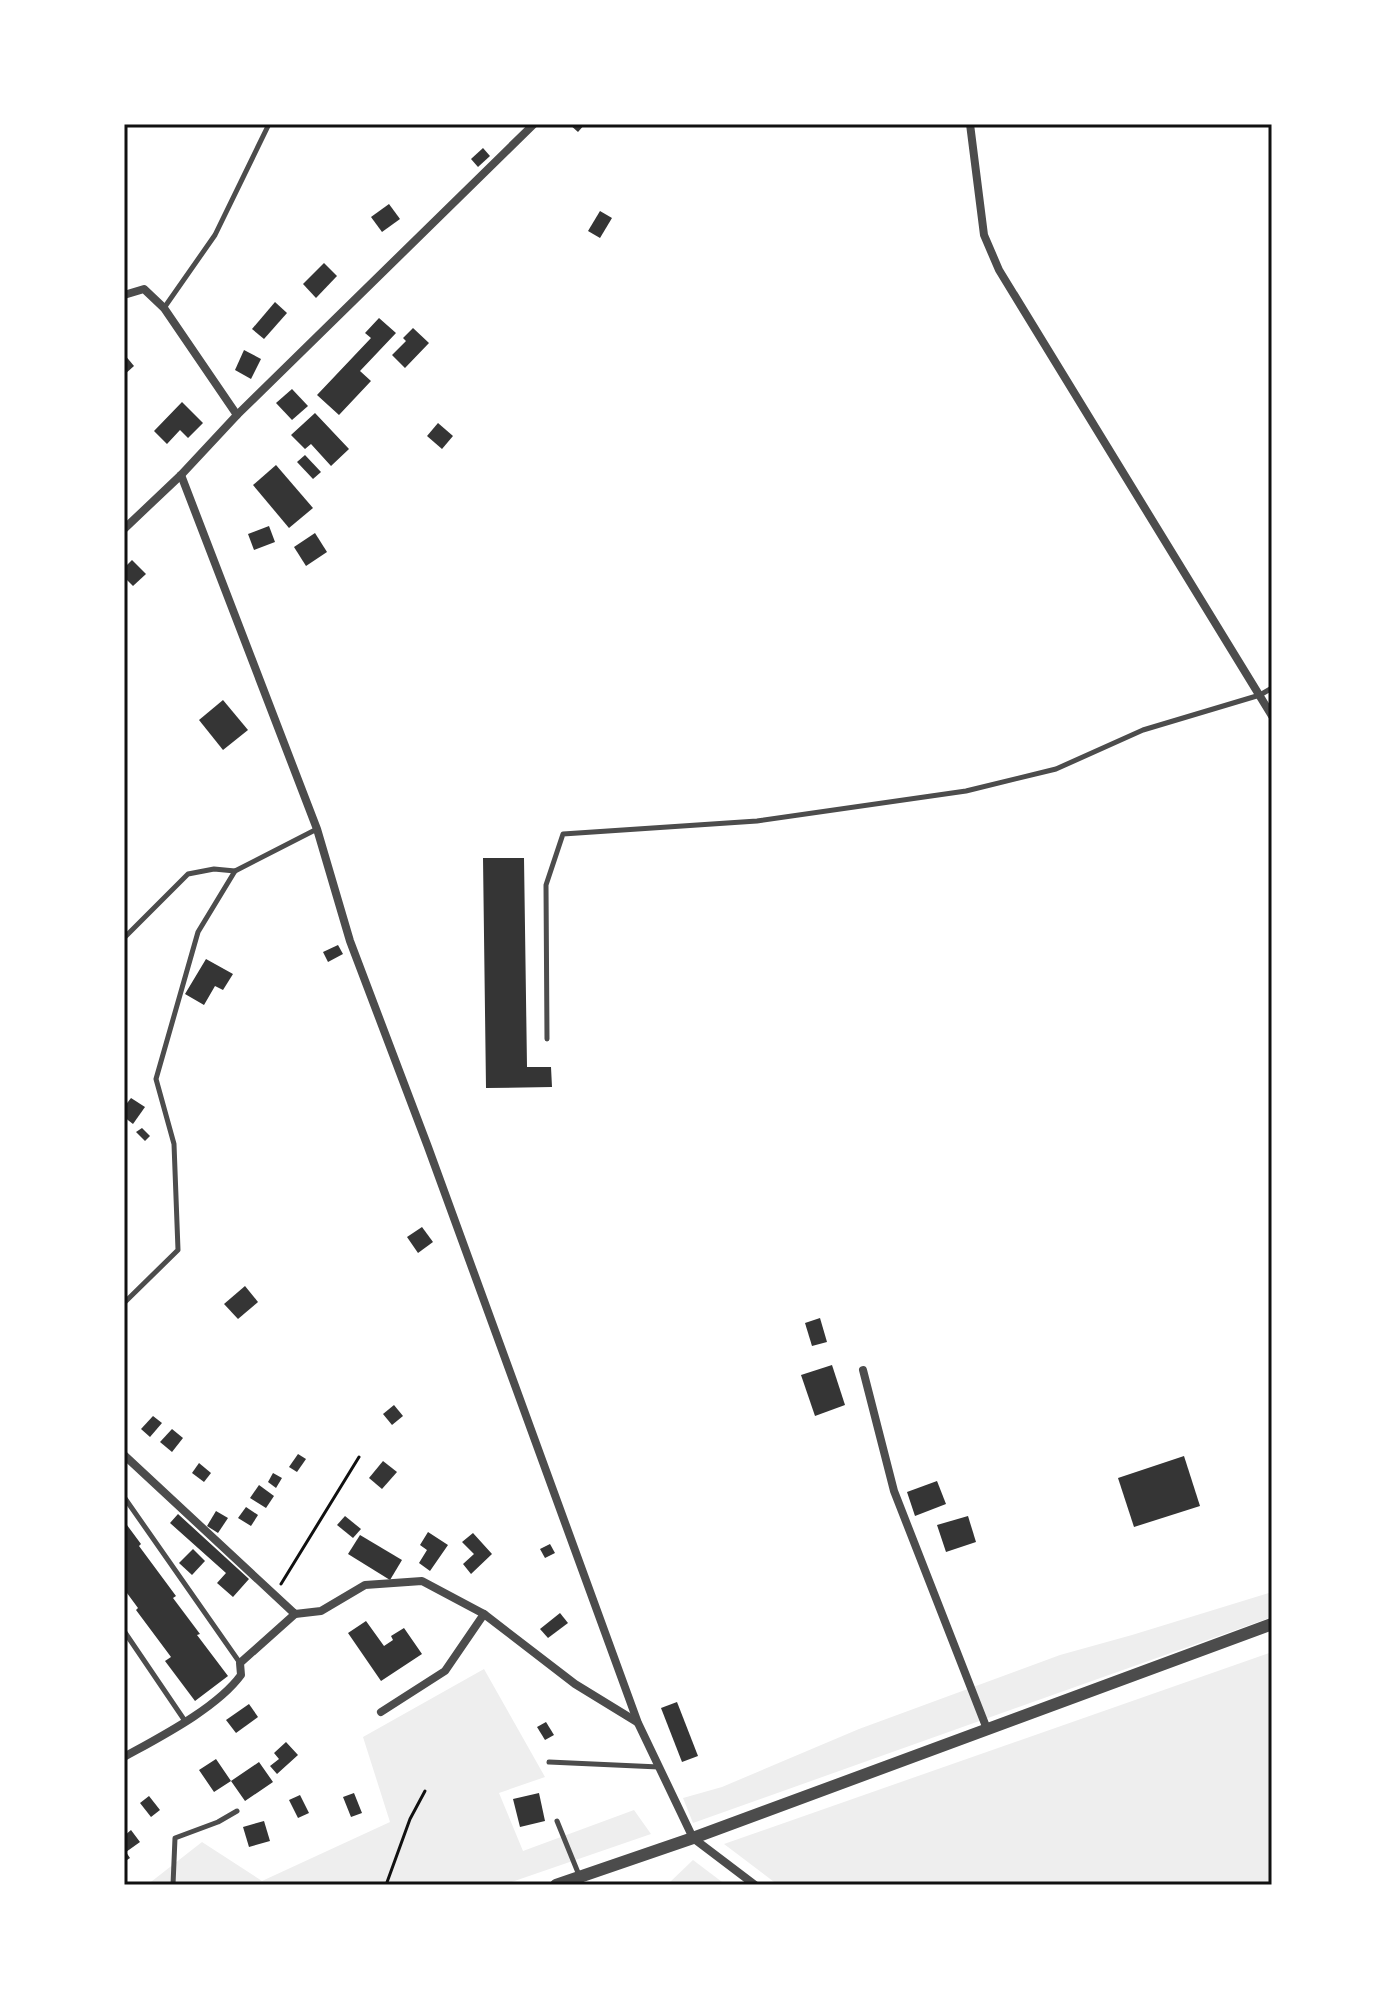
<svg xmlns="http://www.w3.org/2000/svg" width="1396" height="2009" viewBox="0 0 1396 2009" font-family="'Open Sans',sans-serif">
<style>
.green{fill:#eee}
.building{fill:#353535}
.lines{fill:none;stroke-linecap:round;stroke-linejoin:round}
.path{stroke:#111;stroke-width:3}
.service{stroke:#4c4c4c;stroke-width:5}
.minor{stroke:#4c4c4c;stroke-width:8}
.tertiary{stroke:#4c4c4c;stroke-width:12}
.neatline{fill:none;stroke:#111;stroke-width:3}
</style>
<rect width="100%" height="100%" fill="#fff"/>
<!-- green -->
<g class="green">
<polygon points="1272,1592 1272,1617 693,1823 683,1798 722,1787 859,1729 1060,1655 1132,1635"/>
<polygon points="1272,1652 1272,1885 778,1885 724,1844"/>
<polygon points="484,1669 545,1777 499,1793 523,1851 634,1810 651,1834 503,1885 147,1885 202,1842 262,1881 390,1822 363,1737"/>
<polygon points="693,1860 726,1885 667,1885"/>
</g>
<!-- building -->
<g class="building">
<polygon points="569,124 585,124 578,132"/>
<polygon points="483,148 490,156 478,167 471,159"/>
<polygon points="389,204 400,219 382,232 371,217"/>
<polygon points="600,211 612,218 600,238 588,231"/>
<polygon points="324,263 337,276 316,298 303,284"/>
<polygon points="275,302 287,313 264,339 252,329"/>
<polygon points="379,318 396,333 360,371 371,381 339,415 317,395 371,338 365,333"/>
<polygon points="413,328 429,343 405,368 392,355 406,341 403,338"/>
<polygon points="244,350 261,359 251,379 235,370"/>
<polygon points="124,354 134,366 124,375"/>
<polygon points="292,389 308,406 292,420 276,403"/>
<polygon points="182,402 203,423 188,438 180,430 167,444 154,431"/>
<polygon points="315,413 349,449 331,466 311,444 305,449 291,435"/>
<polygon points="438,423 453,436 442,449 427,436"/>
<polygon points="305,455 321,472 313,479 297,462"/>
<polygon points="276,465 313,508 289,528 253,485"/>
<polygon points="269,526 275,542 254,550 248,534"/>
<polygon points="315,533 327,552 306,566 294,547"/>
<polygon points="132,560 146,574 133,586 124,577 124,568"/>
<polygon points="223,700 248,730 223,750 199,720"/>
<polygon points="483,858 524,858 527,1067 551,1067 552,1087 486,1088"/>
<polygon points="338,945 343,954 328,962 323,952"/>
<polygon points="206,959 233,974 223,990 215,986 204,1005 185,994"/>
<polygon points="131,1098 145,1107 133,1124 124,1117 124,1107"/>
<polygon points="142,1128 150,1136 145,1141 136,1132"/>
<polygon points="422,1227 433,1242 418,1253 407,1237"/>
<polygon points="245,1286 258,1302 238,1319 224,1304"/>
<polygon points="820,1318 827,1342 812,1346 805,1323"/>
<polygon points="832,1365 845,1405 815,1416 801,1375"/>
<polygon points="394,1405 403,1416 392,1425 383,1414"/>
<polygon points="153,1416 162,1423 150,1437 141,1429"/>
<polygon points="172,1429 183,1438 172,1452 160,1442"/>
<polygon points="298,1454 306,1459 297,1472 289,1467"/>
<polygon points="1184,1456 1200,1506 1134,1527 1118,1478"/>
<polygon points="383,1461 397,1472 382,1489 369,1478"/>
<polygon points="199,1463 211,1473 204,1482 192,1473"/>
<polygon points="273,1473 282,1478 276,1488 268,1482"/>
<polygon points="937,1481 946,1504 915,1516 907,1492"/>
<polygon points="259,1485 274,1496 266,1508 250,1498"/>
<polygon points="246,1507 258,1515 251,1526 238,1518"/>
<polygon points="216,1511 228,1518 218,1533 207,1526"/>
<polygon points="178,1514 249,1579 233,1597 217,1583 226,1573 170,1523"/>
<polygon points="345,1516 361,1529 353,1538 337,1525"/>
<polygon points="968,1516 976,1542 946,1552 937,1525"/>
<polygon points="124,1521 141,1544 139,1546 176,1596 173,1598 200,1634 197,1635 228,1676 195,1701 165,1661 171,1657 136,1610 138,1608 124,1589"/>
<polygon points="428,1532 448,1545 430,1571 419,1563 427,1550 420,1545"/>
<polygon points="473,1533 492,1554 471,1574 463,1564 474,1554 462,1542"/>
<polygon points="360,1535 402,1560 390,1580 348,1554"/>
<polygon points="550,1544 555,1553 545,1558 540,1549"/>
<polygon points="193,1549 205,1561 192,1575 179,1563"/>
<polygon points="560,1613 568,1623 548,1638 540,1629"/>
<polygon points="366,1621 384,1646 393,1640 391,1636 404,1628 422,1654 381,1681 348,1633"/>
<polygon points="677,1702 698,1756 682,1762 661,1708"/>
<polygon points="249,1704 258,1717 236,1733 226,1720"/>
<polygon points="546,1722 554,1735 545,1740 537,1727"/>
<polygon points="286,1742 298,1755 277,1774 270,1766 279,1759 274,1753"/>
<polygon points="216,1759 231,1781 259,1762 273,1782 245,1801 231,1781 214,1792 199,1770"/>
<polygon points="354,1793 362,1813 351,1817 343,1797"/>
<polygon points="539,1793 545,1821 520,1827 513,1799"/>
<polygon points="300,1795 309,1813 298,1818 289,1800"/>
<polygon points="149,1796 160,1810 151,1817 140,1803"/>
<polygon points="264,1821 270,1841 249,1847 243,1827"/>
<polygon points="131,1830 140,1842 126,1852 130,1858 124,1862 124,1836"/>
</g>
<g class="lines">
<!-- path -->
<g class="path">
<polyline points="281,1584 359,1457"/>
<polyline points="386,1885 410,1819 425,1791"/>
</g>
<!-- service -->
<g class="service">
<polyline points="164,308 215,235 269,124"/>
<polyline points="124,938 188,874 214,869 235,871"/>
<polyline points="547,1039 546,885 563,834 757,821 966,791 1056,769 1143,730 1260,695 1272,688"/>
<polyline points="124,1303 178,1250 174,1144 156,1079 198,932 235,871 317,829"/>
<polyline points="124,1497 240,1663"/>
<polyline points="124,1631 185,1721"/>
<polyline points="549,1762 659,1767"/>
<polyline points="557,1821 579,1875"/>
<polyline points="173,1885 175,1838 218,1822 237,1811"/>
</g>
<!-- minor -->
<g class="minor">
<polyline points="970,124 984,235 999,270 1272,716"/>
<polyline points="124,295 144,289 164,308 237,415"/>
<polyline points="181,475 317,829 350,941 428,1147 638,1723 693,1838 755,1885"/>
<polyline points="124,529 181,475 237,415 534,124"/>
<polyline points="863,1370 894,1491 987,1729"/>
<polyline points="124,1455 295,1614 321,1611 365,1585 422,1581 484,1614 575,1684 637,1722"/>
<polyline points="381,1712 445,1671 484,1614"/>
<path d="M124,1757C160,1737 217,1708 241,1675L240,1663L295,1614"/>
</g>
<!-- tertiary -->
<polyline class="tertiary" points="556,1885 693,1838 1272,1624"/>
</g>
<!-- border -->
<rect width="1396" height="2009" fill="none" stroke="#ffffff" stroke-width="252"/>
<rect x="126" y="126" width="1144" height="1757" class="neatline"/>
</svg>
